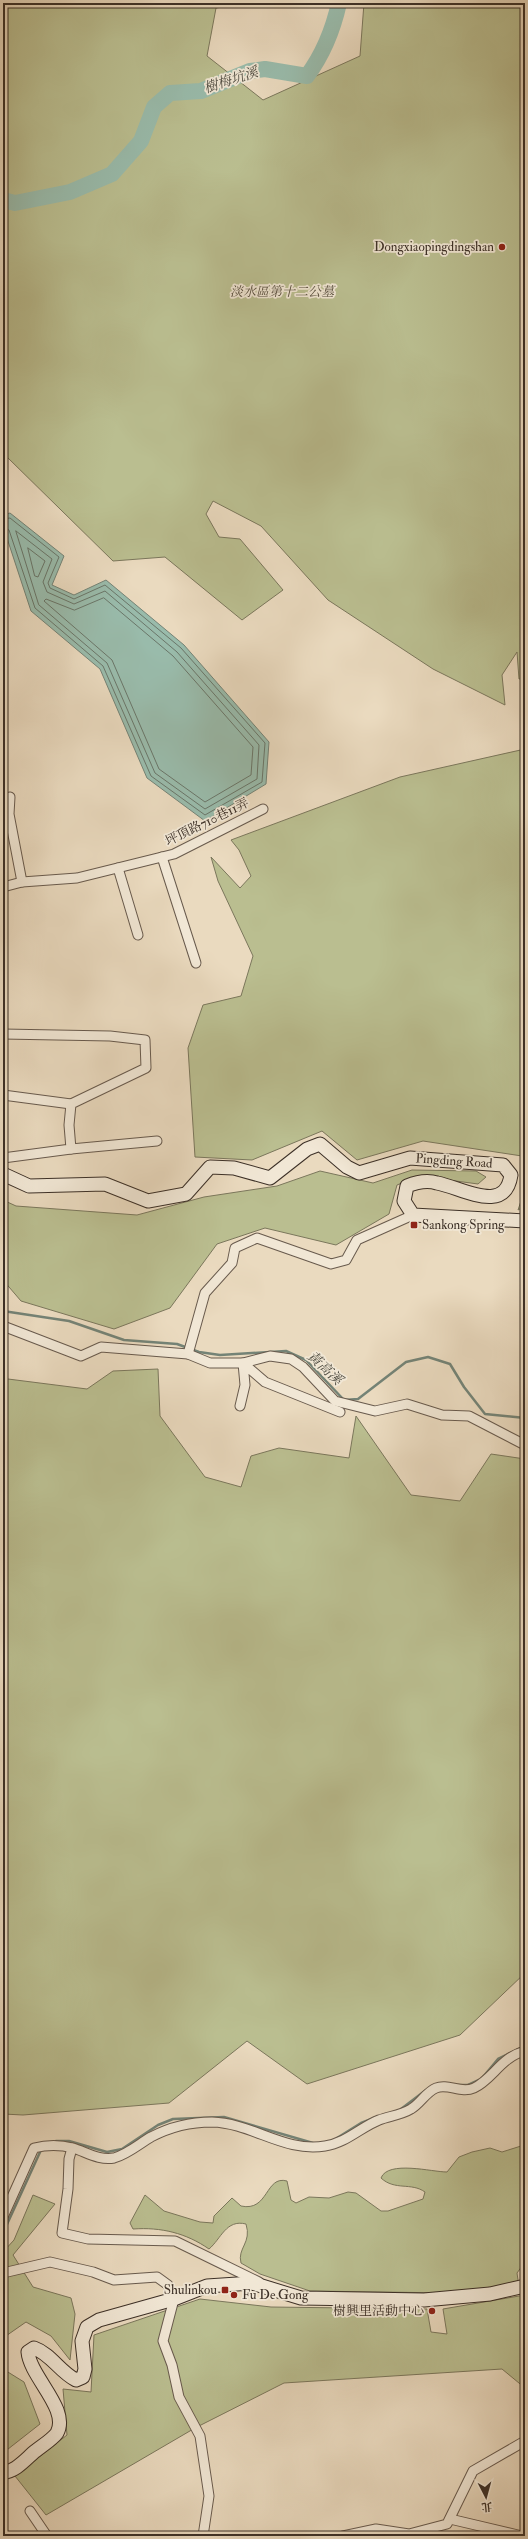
<svg xmlns="http://www.w3.org/2000/svg" width="528" height="2539" viewBox="0 0 528 2539" font-family="'IM FELL Double Pica','Noto Serif TC',serif">
<style>
.green{fill:#babe90;stroke:#7b775c}
.water{fill:#99bbab;stroke:#748376}
.lines{fill:none;stroke-linecap:round;stroke-linejoin:round}
.shore{stroke:#6a7669;stroke-width:1}
.stream{stroke:#748376;stroke-width:2.5}
.river{stroke:#99bbab;stroke-width:16}
.street-casing{stroke:#685a4d;stroke-width:11}
.secondary-casing{stroke:#3c3027;stroke-width:15}
.street{stroke:#f1e7d5;stroke-width:9}
.secondary{stroke:#f1e7d5;stroke-width:13}
.poi-dot{fill:#8f2418;stroke:#f1e7d5;stroke-width:1.5}
.labels{text-anchor:middle;dominant-baseline:central;stroke-width:3.5;stroke-linejoin:round;paint-order:stroke}
.poi-label{font-size:13px;fill:#3c3027;stroke:#f1e7d5;text-anchor:end}
.park-label{font-size:13px;font-style:italic;fill:#554c3c;stroke:#f1e7d5}
.street-label{font-size:13px;fill:#3c3027;stroke:#f1e7d5}
.water-label{font-size:14px;font-style:italic;fill:#4f4c41;stroke:#f1e7d5}
</style>
<rect width="100%" height="100%" fill="#eadabf"/>
<filter id="stains"><feTurbulence type="fractalNoise" baseFrequency=".005" numOctaves="4"/><feColorMatrix values="0 0 0 0 .2 0 0 0 0 .09 0 0 0 0 .02 0 0 0 .5 -.17"/></filter>
<radialGradient id="worn" r=".72"><stop offset=".6" stop-color="#630" stop-opacity="0"/><stop offset="1" stop-color="#630" stop-opacity=".3"/></radialGradient>
<!-- green -->
<g class="green">
<polygon points="3,3 245,3 216,8 207,56 263,100 360,56 364,3 525,3 525,678 519,679 517,652 502,675 505,705 433,669 328,600 261,526 213,501 206,514 219,537 240,539 283,590 242,620 165,557 113,561 7,457 3,457"/>
<polygon points="525,749 525,1206 518,1210 524,1192 522,1156 423,1141 357,1160 322,1131 252,1160 195,1157 188,1048 203,1005 241,996 253,956 218,881 211,857 240,888 251,876 239,850 231,840 400,777"/>
<polygon points="412,1170 476,1171 486,1177 478,1184 419,1176 397,1185 389,1214 336,1245 265,1228 217,1244 170,1308 114,1329 21,1301 3,1280 3,1200 16,1206 137,1215 204,1197 277,1186 320,1171 373,1183"/>
<polygon points="158,1369 160,1416 205,1477 241,1487 251,1456 279,1448 349,1458 356,1416 411,1495 460,1501 491,1454 525,1459 525,1973 460,2035 307,2084 247,2041 169,2103 23,2115 3,2114 3,1374 8,1379 87,1389 113,1371"/>
<path d="M521,2146L525,2147V2262L517,2273L518,2280L514,2285L452,2293L310,2291L260,2274L241,2263C237,2248 252,2243 246,2224C226,2219 221,2239 209,2249C186,2233 161,2227 133,2229L130,2223L145,2195L164,2211L200,2222L213,2223L214,2216L232,2198L241,2206C269,2212 265,2175 287,2181L291,2200L296,2203L309,2197L329,2198L348,2192L356,2193L381,2211H388L423,2199L425,2192C411,2182 395,2191 381,2178C388,2160 432,2172 447,2172L459,2157L472,2152L490,2148L502,2152Z"/>
<polygon points="33,2195 55,2204 13,2255 33,2287 71,2298 75,2314 70,2360 51,2336 26,2322 3,2338 3,2252 14,2240"/>
<polygon points="525,2295 525,2388 502,2369 284,2383 195,2428 46,2515 15,2476 67,2435 63,2389 91,2392 94,2335 200,2299 271,2307 427,2309 431,2332 447,2334 443,2309"/>
<polygon points="3,2369 24,2382 40,2424 3,2453"/>
</g>
<!-- water -->
<polygon class="water" points="10,513 64,556 52,585 74,595 106,580 184,645 269,742 266,784 205,821 147,778 100,669 31,611 3,526 3,515"/>
<g class="lines">
<!-- shore -->
<g class="shore">
<polyline points="3,519 10,518 59,557 48,583 50,588 74,599 105,585 181,648 265,743 262,782 205,815 151,776 103,666 35,608 9,530 3,527"/>
<polygon points="16,531 52,559 43,582 47,592 74,604 105,591 177,652 259,745 257,779 205,809 155,773 107,663 39,605"/>
<polygon points="28,548 45,561 38,577 35,576"/>
<polygon points="104,598 173,656 253,747 251,775 205,802 159,769 112,660 44,601 46,599 74,610"/>
</g>
<!-- stream -->
<g class="stream">
<polyline points="3,1311 69,1321 124,1340 177,1344 199,1352 220,1355 286,1351 306,1360 344,1400 358,1399 406,1362 428,1357 450,1364 464,1387 485,1414 525,1418"/>
<polyline points="483,2077 498,2059 525,2046"/>
<polyline points="457,2085 468,2085 479,2080"/>
<polyline points="401,2109 426,2090"/>
<polyline points="337,2138 361,2123 374,2118"/>
<polyline points="56,2141 69,2141 107,2152 122,2149 158,2125 173,2119 224,2117 313,2143"/>
<polyline points="3,2233 41,2150"/>
</g>
<!-- river -->
<path class="river" d="M3,200L15,203L70,192L112,174L141,141L154,107L170,93L201,91L250,71L265,69L307,76C324,53 333,30 339,3"/>
<!-- street casing -->
<g class="street-casing">
<g id="street">
<polyline points="10,797 9,814 22,882"/>
<polyline points="162,857 196,963"/>
<polyline points="118,868 138,935"/>
<polyline points="3,887 22,882 77,878 174,854 263,809"/>
<polyline points="3,1034 110,1036 145,1040 146,1068 71,1104 69,1125 71,1149 3,1158"/>
<polyline points="3,1095 71,1104"/>
<polyline points="71,1149 157,1141"/>
<polyline points="3,1326 81,1356 101,1347 188,1354 210,1363 243,1363 270,1356 291,1359 303,1367 335,1401 375,1411 407,1404 442,1415 469,1416 525,1445"/>
<polyline points="188,1354 205,1293 232,1263 235,1248 257,1238 331,1264 346,1260 357,1240 413,1215"/>
<polyline points="240,1406 245,1385 243,1363 265,1382 340,1412"/>
<polyline points="72,2148 69,2159 68,2189 62,2233 88,2239 175,2241 259,2282"/>
<path d="M3,2217L34,2148C46,2145 61,2145 73,2148C86,2152 100,2161 114,2158C128,2154 139,2144 151,2137C170,2127 190,2122 212,2122C252,2123 285,2153 325,2146C346,2143 361,2127 379,2120C390,2116 401,2115 411,2109C420,2104 426,2092 436,2088C448,2083 461,2094 474,2088C493,2079 501,2057 525,2051"/>
<polyline points="3,2273 50,2262 93,2272 114,2280 157,2277 168,2285 174,2299 163,2341 172,2365 179,2397 200,2436 209,2496 203,2536"/>
<polyline points="30,2511 47,2536"/>
<polyline points="450,2519 522,2536"/>
<polyline points="343,2536 376,2529 409,2534 447,2524 473,2471 525,2441"/>
</g>
</g>
<!-- secondary casing -->
<g class="secondary-casing">
<g id="secondary">
<path d="M3,1174L29,1186L105,1184L148,1201L186,1194L210,1167L234,1168L270,1178L307,1149L320,1144L347,1167L359,1173L410,1158L503,1165L511,1175C505,1215 463,1188 437,1183C427,1180 417,1182 407,1186L404,1201L413,1215L525,1221"/>
<path d="M3,2472C14,2473 26,2459 33,2453C40,2447 52,2440 57,2433C70,2409 30,2377 28,2352L34,2348C51,2354 60,2372 76,2380L83,2377L85,2369L82,2341L87,2327L99,2320L174,2299L207,2286L252,2283L301,2298L424,2300L490,2294L525,2286"/>
</g>
</g>
<!-- street -->
<use href="#street" class="street"/>
<!-- secondary -->
<use href="#secondary" class="secondary"/>
</g>
<!-- markers -->
<g class="poi-dot">
<circle cx="502" cy="247" r="4"/>
<rect x="410" y="1221" width="8" height="8" rx="2"/>
<rect x="221" y="2286" width="8" height="8" rx="2"/>
<circle cx="234" cy="2295" r="4"/>
<circle cx="432" cy="2311" r="4"/>
</g>
<g class="labels">
<!-- poi labels -->
<g class="poi-label">
<text x="494" y="247">Dongxiaopingdingshan</text>
<text x="422" y="1225" text-anchor="start">Sankong Spring</text>
<text x="217" y="2290">Shulinkou</text>
<text x="242" y="2295" text-anchor="start">Fu De Gong</text>
<text x="424" y="2311">樹興里活動中心</text>
</g>
<!-- park labels -->
<g class="park-label">
<text x="282" y="292">淡水區第十二公墓</text>
</g>
<!-- street labels -->
<g class="street-label">
<text transform="translate(207 822) rotate(-26)">坪頂路710巷11弄</text>
<text transform="translate(454 1161) rotate(4)">Pingding Road</text>
</g>
<!-- water labels -->
<g class="water-label">
<text transform="translate(231 80) rotate(-18)">樹梅坑溪</text>
<text transform="translate(325 1368) rotate(43)">黃高溪</text>
</g>
</g>
<!-- margin -->
<rect width="528" height="2539" fill="none" stroke="#eadabf" stroke-width="16"/>
<rect x="4" y="4" width="520" height="2531" fill="none" stroke="#3c3027" stroke-width="2"/>
<rect x="8" y="8" width="512" height="2523" fill="none" stroke="#3c3027"/>
<!-- north arrow -->
<g transform="translate(486 2497) rotate(174)" stroke="#f1e7d5" stroke-width="3" paint-order="stroke">
<path d="M0-3L7 15L0 10L-7 15Z" fill="#3c3027"/>
<text y="-6" font-size="11" font-weight="bold" text-anchor="middle" fill="#3c3027">北</text>
</g>
<rect width="100%" height="100%" filter="url(#stains)"/>
<rect width="100%" height="100%" fill="url(#worn)"/>
</svg>
